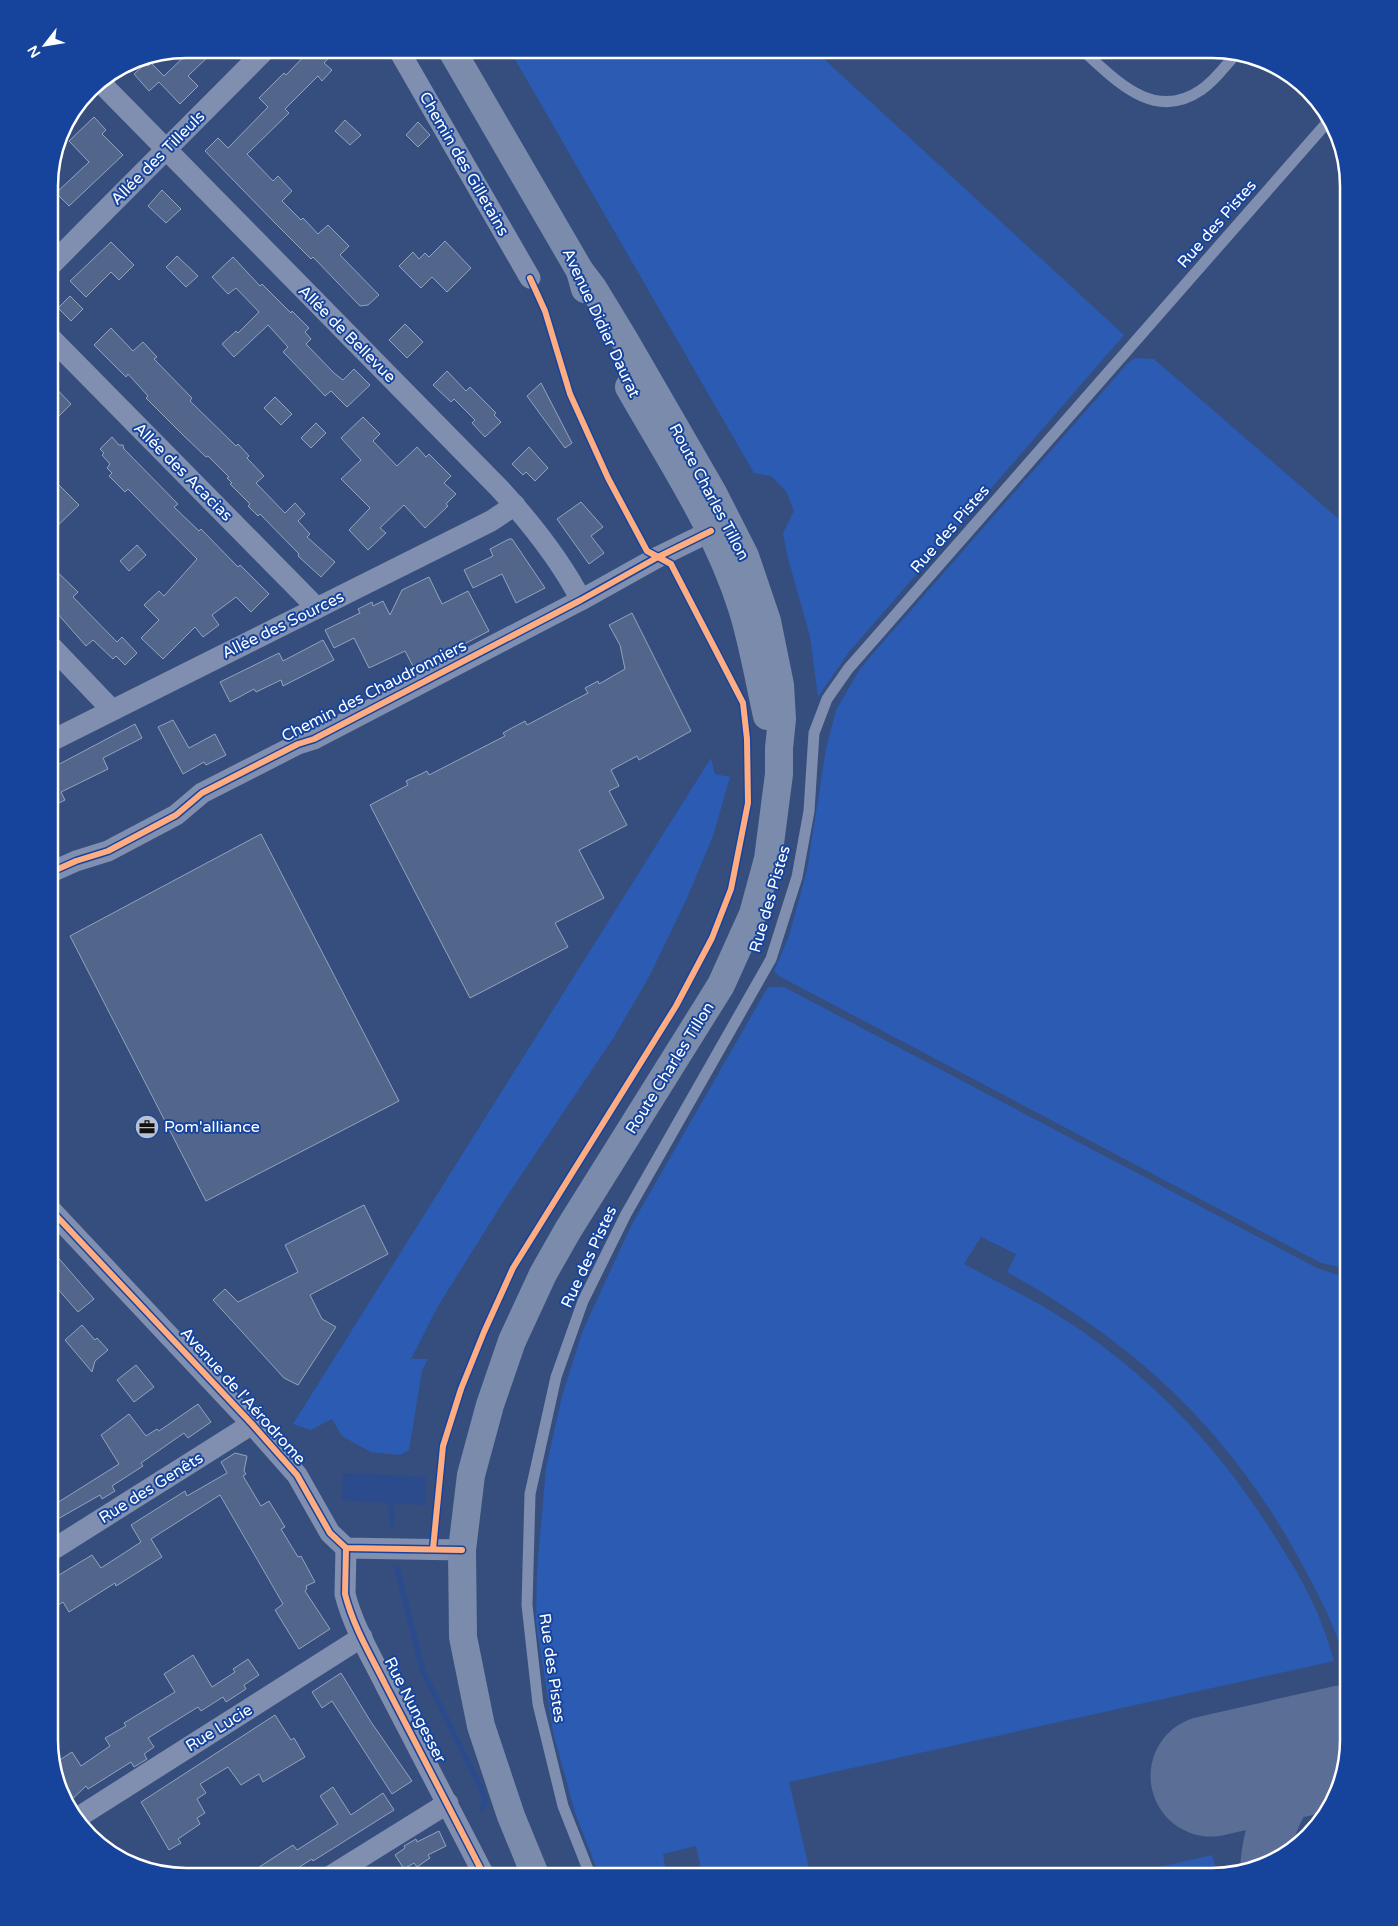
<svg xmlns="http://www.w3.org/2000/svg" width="1398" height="1926" viewBox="0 0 1398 1926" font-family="'Varela Round',sans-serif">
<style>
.green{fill:#2b5bb3}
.water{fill:#2b4b8d}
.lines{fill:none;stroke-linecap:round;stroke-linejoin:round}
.stream{stroke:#2b4b8d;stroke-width:5.5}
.taxiway{stroke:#5a6e96;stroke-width:49}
.runway{stroke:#5a6e96;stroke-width:121}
.building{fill:#52668c;stroke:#94a2bd}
.lane{stroke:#808faf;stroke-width:11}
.street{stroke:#808faf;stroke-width:21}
.secondary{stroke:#7b8bac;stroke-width:28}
.cycleway-casing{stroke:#16449d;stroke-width:9}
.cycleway{stroke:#ffac80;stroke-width:6}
.labels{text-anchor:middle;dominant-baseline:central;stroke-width:4;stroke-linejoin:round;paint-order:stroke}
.street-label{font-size:16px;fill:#fff;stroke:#16449d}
.poi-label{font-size:16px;fill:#fff;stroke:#16449d;text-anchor:start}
.rim{fill:none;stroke:#fff;stroke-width:2.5}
</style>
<rect width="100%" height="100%" fill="#354e7e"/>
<!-- green -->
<g class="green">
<polygon points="509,49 813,49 1124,335 849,652 818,697 810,636 787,555 783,533 794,511 786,491 771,476 754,473"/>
<polygon points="1135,358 1154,359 1349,528 1349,1269 1321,1263 779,976 774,971 789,936 807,870 826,749 836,710 860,669 876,650 1127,364"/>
<polygon points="711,758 715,774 730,777 713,836 687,898 650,975 614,1037 505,1199 438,1306 411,1359 428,1359 422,1371 409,1450 400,1455 371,1452 342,1436 332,1419 311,1430 293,1424"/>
<path d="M768,987H784L1317,1268L1335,1274L1349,1276V1657L1344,1659C1335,1625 1319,1596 1303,1566C1232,1433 1138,1345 1007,1272L1016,1254L981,1237L964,1264C999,1283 1034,1300 1067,1321C1155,1379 1226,1455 1280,1545C1296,1570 1312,1597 1322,1625C1327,1637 1330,1649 1334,1661L789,1782L811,1877H703L696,1846L663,1854L667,1877H600L575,1813L553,1732L536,1621L537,1571L546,1468L562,1396L583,1330L632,1224Z"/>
<polygon points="1212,1855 1218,1876 1212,1877 1115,1877"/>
</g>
<!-- water -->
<polygon class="water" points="343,1473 426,1477 425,1505 342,1500"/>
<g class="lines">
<!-- stream -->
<g class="stream">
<polyline points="391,1503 392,1524"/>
<polyline points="397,1568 422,1669 481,1789 486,1803 481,1808"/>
</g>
<!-- taxiway -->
<path class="taxiway" d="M1265,1863C1269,1813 1299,1765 1347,1748"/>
<!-- runway -->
<polyline class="runway" points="1211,1776 1348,1745"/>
</g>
<!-- building -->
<g class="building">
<polygon points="192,49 216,49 188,76 198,86 180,104 159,82 149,91 134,74 146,63 148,66 151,63 164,76"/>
<polygon points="311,49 337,49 324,63 332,70 322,81 318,76 285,109 289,113 247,154 273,181 278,176 292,191 282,201 301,220 303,218 318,234 328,225 349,246 340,255 379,295 368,305 360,306 313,257 311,259 275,223 205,151 218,138 228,148 268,107 259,98 284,73 286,75"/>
<polygon points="94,117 106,130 102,134 123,155 69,206 56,193 89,162 69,141"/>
<polygon points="345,120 361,135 350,145 335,131"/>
<polygon points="418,122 430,135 418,147 406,135"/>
<polygon points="162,190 181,209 166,223 148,206"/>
<polygon points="445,241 471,268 447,292 432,277 421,288 399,266 413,252 419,259 425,253 429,257"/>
<polygon points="111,242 134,265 119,280 111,272 86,297 70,281"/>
<polygon points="177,256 198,276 186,287 166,267"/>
<polygon points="233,257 260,286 262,284 291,313 292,311 309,328 305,332 311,339 306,344 334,373 343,380 354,369 370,385 347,407 331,391 325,396 290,359 283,352 288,347 268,325 234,357 222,344 236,331 238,333 259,312 236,288 228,294 212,277"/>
<polygon points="70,296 83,309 71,321 58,308"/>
<polygon points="405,324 423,342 407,358 389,340"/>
<polygon points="111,328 133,351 143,342 157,357 154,359 192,398 190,401 236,446 238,444 249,456 247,458 264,476 256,483 285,513 295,503 305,514 298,521 310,534 307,537 335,562 321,577 298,556 299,554 260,514 258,516 248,506 250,504 230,484 232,483 227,478 229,477 208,456 206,457 183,435 146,398 148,396 128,374 126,377 94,345"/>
<polygon points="447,371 466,391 470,387 496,413 494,415 501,422 485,437 472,423 475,420 454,399 451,402 433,385"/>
<polygon points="49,381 71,404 59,416 49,405"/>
<polygon points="541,383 572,443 565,448 527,396"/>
<polygon points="275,397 292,414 281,425 264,408"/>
<polygon points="363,417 380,434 373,441 397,466 417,447 426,457 429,454 451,476 444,483 456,494 446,504 448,506 425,528 404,505 380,528 386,533 368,550 349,530 370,508 341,479 361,460 341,438"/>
<polygon points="316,423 326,433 311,448 301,438"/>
<polygon points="112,437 119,445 123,445 124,449 178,504 174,507 199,531 201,529 238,567 240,565 269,594 251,612 236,597 212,615 219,625 203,637 195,627 163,659 141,638 159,620 144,605 159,591 164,596 197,559 128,489 125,492 109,476 112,473 107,468 110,464 102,455 104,453 100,449"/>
<polygon points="529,447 548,468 535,481 526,472 523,475 512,464"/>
<polygon points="49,475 79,505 49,534"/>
<polygon points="581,502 603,527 591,536 604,553 589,564 557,519"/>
<polygon points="509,539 512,539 545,588 516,603 502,574 473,588 464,570 493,556 490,549"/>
<polygon points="137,545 146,555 129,571 120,561"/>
<polygon points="49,564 78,592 73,597 117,642 122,637 137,653 125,665 116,656 113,659 93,640 86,646 49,604"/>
<polygon points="429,577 442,604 468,591 489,631 415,670 405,651 369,668 354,638 334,648 325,630 360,613 358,609 372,602 373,606 383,601 390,615 402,590"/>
<polygon points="632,613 691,731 639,760 637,756 611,770 619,786 609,791 627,825 579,850 604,898 555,923 568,947 470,998 370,805 408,785 406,781 421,774 427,771 429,775 505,736 503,733 510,729 525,721 527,725 588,693 585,688 598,681 599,684 625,669 620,645 609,625"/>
<polygon points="323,640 334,660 283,686 281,680 256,692 254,689 230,702 220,682 279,653 283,661"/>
<polygon points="173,720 189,748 215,734 226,755 206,765 204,762 183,774 158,727"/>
<polygon points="135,724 142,738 103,758 108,769 61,792 65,800 49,808 49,767 50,769"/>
<polygon points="261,834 399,1101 206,1201 70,936"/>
<polygon points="364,1205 388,1254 310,1295 322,1319 336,1327 298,1385 284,1378 213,1300 225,1289 238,1302 298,1272 285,1245"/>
<polygon points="49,1247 94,1299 78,1312 49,1279"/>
<polygon points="82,1325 95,1340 97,1338 108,1350 95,1361 92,1372 65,1340"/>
<polygon points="136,1365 154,1387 134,1402 117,1380"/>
<polygon points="198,1404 211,1422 188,1438 184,1433 141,1463 143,1466 112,1486 115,1491 102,1499 100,1495 49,1524 49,1508 119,1464 101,1435 129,1414 146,1436 157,1429 159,1431"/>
<polygon points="235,1453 247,1456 244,1471 246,1474 243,1476 261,1506 269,1501 285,1527 281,1529 298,1557 301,1556 315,1582 306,1586 307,1589 305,1591 330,1629 299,1649 275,1610 283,1604 220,1495 151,1539 162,1557 116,1586 115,1583 69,1612 63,1602 49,1611 49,1581 92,1555 101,1568 141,1542 131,1525 185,1491 187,1496 227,1473 221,1462"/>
<polygon points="193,1655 212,1687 235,1672 233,1669 248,1659 259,1675 244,1685 246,1689 226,1702 223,1697 201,1711 198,1707 148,1738 154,1747 144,1754 147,1759 134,1767 131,1762 88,1789 86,1786 66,1805 55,1763 72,1752 81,1766 110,1746 105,1738 126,1726 124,1723 175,1692 164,1674"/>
<polygon points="341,1673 371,1722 412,1781 392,1794 332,1701 322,1708 312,1692"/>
<polygon points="275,1715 291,1740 294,1738 305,1757 263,1782 259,1774 241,1785 228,1767 200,1784 206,1793 197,1799 205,1813 197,1818 200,1824 178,1839 181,1843 169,1850 141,1802"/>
<polygon points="333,1787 351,1815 383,1793 394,1810 313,1861 312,1859 284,1877 244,1877 293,1845 297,1850 338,1824 320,1796"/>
<polygon points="439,1831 446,1846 428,1855 430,1858 417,1867 414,1863 404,1869 395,1855 405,1848 404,1846 416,1839 417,1842"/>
</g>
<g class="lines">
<!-- lane -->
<g class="lane">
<path d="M1081,49C1115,79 1153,123 1201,90C1215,81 1225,66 1236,54"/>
<polyline points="591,1877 563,1806 538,1704 527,1605 530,1494 556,1377 583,1301 626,1214 771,959 797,877 809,811 814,733 827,699 848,669 1331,118"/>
</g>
<!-- street -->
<g class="street">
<polyline points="398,49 530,278"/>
<path d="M99,81L500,489C530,522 560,559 581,600"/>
<polyline points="49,267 266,49"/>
<polyline points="49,336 317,608"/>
<polyline points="49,644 112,710"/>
<polyline points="49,742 491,521 515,505"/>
<polyline points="49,873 76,861 108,851 176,815 202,793 298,744 314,739 581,600 658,557 711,531"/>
<polyline points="49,1208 252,1424 297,1475 330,1533 346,1548 462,1550"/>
<path d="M346,1548L345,1594C353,1626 371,1656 385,1684C418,1749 452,1813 485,1877"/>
<polyline points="49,1552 252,1424"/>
<polyline points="77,1818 362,1637"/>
<polyline points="329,1877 448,1803"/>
</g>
<!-- secondary -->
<g class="secondary">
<polyline points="451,49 580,271 585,289"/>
<path d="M629,387C670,459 717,529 742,608C753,643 759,680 767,716"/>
<polyline points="536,1877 511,1816 481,1726 463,1637 462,1550 471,1475 490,1405 512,1341 543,1274 568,1230 721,985 753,914 768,859 779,774 779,748 782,719 780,685 767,621 745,556 713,493 624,339 593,288 580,271"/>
</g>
<!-- cycleway casing -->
<g class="cycleway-casing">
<g id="cycleway">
<polyline points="49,873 76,861 108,851 176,815 202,793 298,744 314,739 581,600 658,557 711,531"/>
<polyline points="49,1208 252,1424 297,1475 330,1533 346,1548 462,1550"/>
<path d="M346,1548L345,1594C353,1626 371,1656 385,1684C418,1749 452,1813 485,1877"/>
<polyline points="433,1549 443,1446 461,1389 484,1332 513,1268 676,1006 712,938 731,889 748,803 747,739 743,703 671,564 647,551 608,478 570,394 545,311 530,278"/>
</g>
</g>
<!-- cycleway -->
<use href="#cycleway" class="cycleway"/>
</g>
<!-- icons -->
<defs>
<g id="office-disc" transform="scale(1.25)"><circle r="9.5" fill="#b8c1d2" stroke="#16449d"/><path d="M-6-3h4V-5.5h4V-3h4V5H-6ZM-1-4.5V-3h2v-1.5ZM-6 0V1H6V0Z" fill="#111"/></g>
</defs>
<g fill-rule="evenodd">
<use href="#office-disc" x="147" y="1127"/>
</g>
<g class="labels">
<!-- street labels -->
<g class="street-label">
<text transform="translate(158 158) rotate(-45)">Allée des Tilleuls</text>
<text transform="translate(464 164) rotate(60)">Chemin des Gilletains</text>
<text transform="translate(1217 224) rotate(-49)">Rue des Pistes</text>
<text transform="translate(601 323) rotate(65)">Avenue Didier Daurat</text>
<text transform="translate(347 334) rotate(45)">Allée de Bellevue</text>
<text transform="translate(183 472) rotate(45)">Allée des Acacias</text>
<text transform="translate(709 492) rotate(62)">Route Charles Tillon</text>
<text transform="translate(950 529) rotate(-49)">Rue des Pistes</text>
<text transform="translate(283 625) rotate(-26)">Allée des Sources</text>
<text transform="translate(374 691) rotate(-27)">Chemin des Chaudronniers</text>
<text transform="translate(770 899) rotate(-74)">Rue des Pistes</text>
<text transform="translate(670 1068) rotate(-58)">Route Charles Tillon</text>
<text transform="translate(589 1257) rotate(-65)">Rue des Pistes</text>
<text transform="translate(243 1396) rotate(48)">Avenue de l'Aérodrome</text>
<text transform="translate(151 1488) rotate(-32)">Rue des Genêts</text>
<text transform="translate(552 1668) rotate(82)">Rue des Pistes</text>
<text transform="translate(415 1710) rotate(63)">Rue Nungesser</text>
<text transform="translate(219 1728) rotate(-32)">Rue Lucie</text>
</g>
<!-- poi labels -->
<g class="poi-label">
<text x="164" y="1127">Pom'alliance</text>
</g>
</g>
<!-- crop -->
<path d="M0 0H1398V1926H0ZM186 58H1212A128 128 0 0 1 1340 186V1740A128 128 0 0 1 1212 1868H186A128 128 0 0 1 58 1740V186A128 128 0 0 1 186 58Z" fill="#16449d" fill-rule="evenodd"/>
<path class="rim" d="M186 58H1212A128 128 0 0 1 1340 186V1740A128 128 0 0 1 1212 1868H186A128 128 0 0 1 58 1740V186A128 128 0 0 1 186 58Z"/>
<!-- north arrow -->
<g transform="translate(45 45) rotate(239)" stroke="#16449d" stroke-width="4" paint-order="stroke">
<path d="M0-4L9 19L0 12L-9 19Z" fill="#ffffff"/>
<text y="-8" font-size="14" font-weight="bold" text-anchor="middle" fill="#ffffff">N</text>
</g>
</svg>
